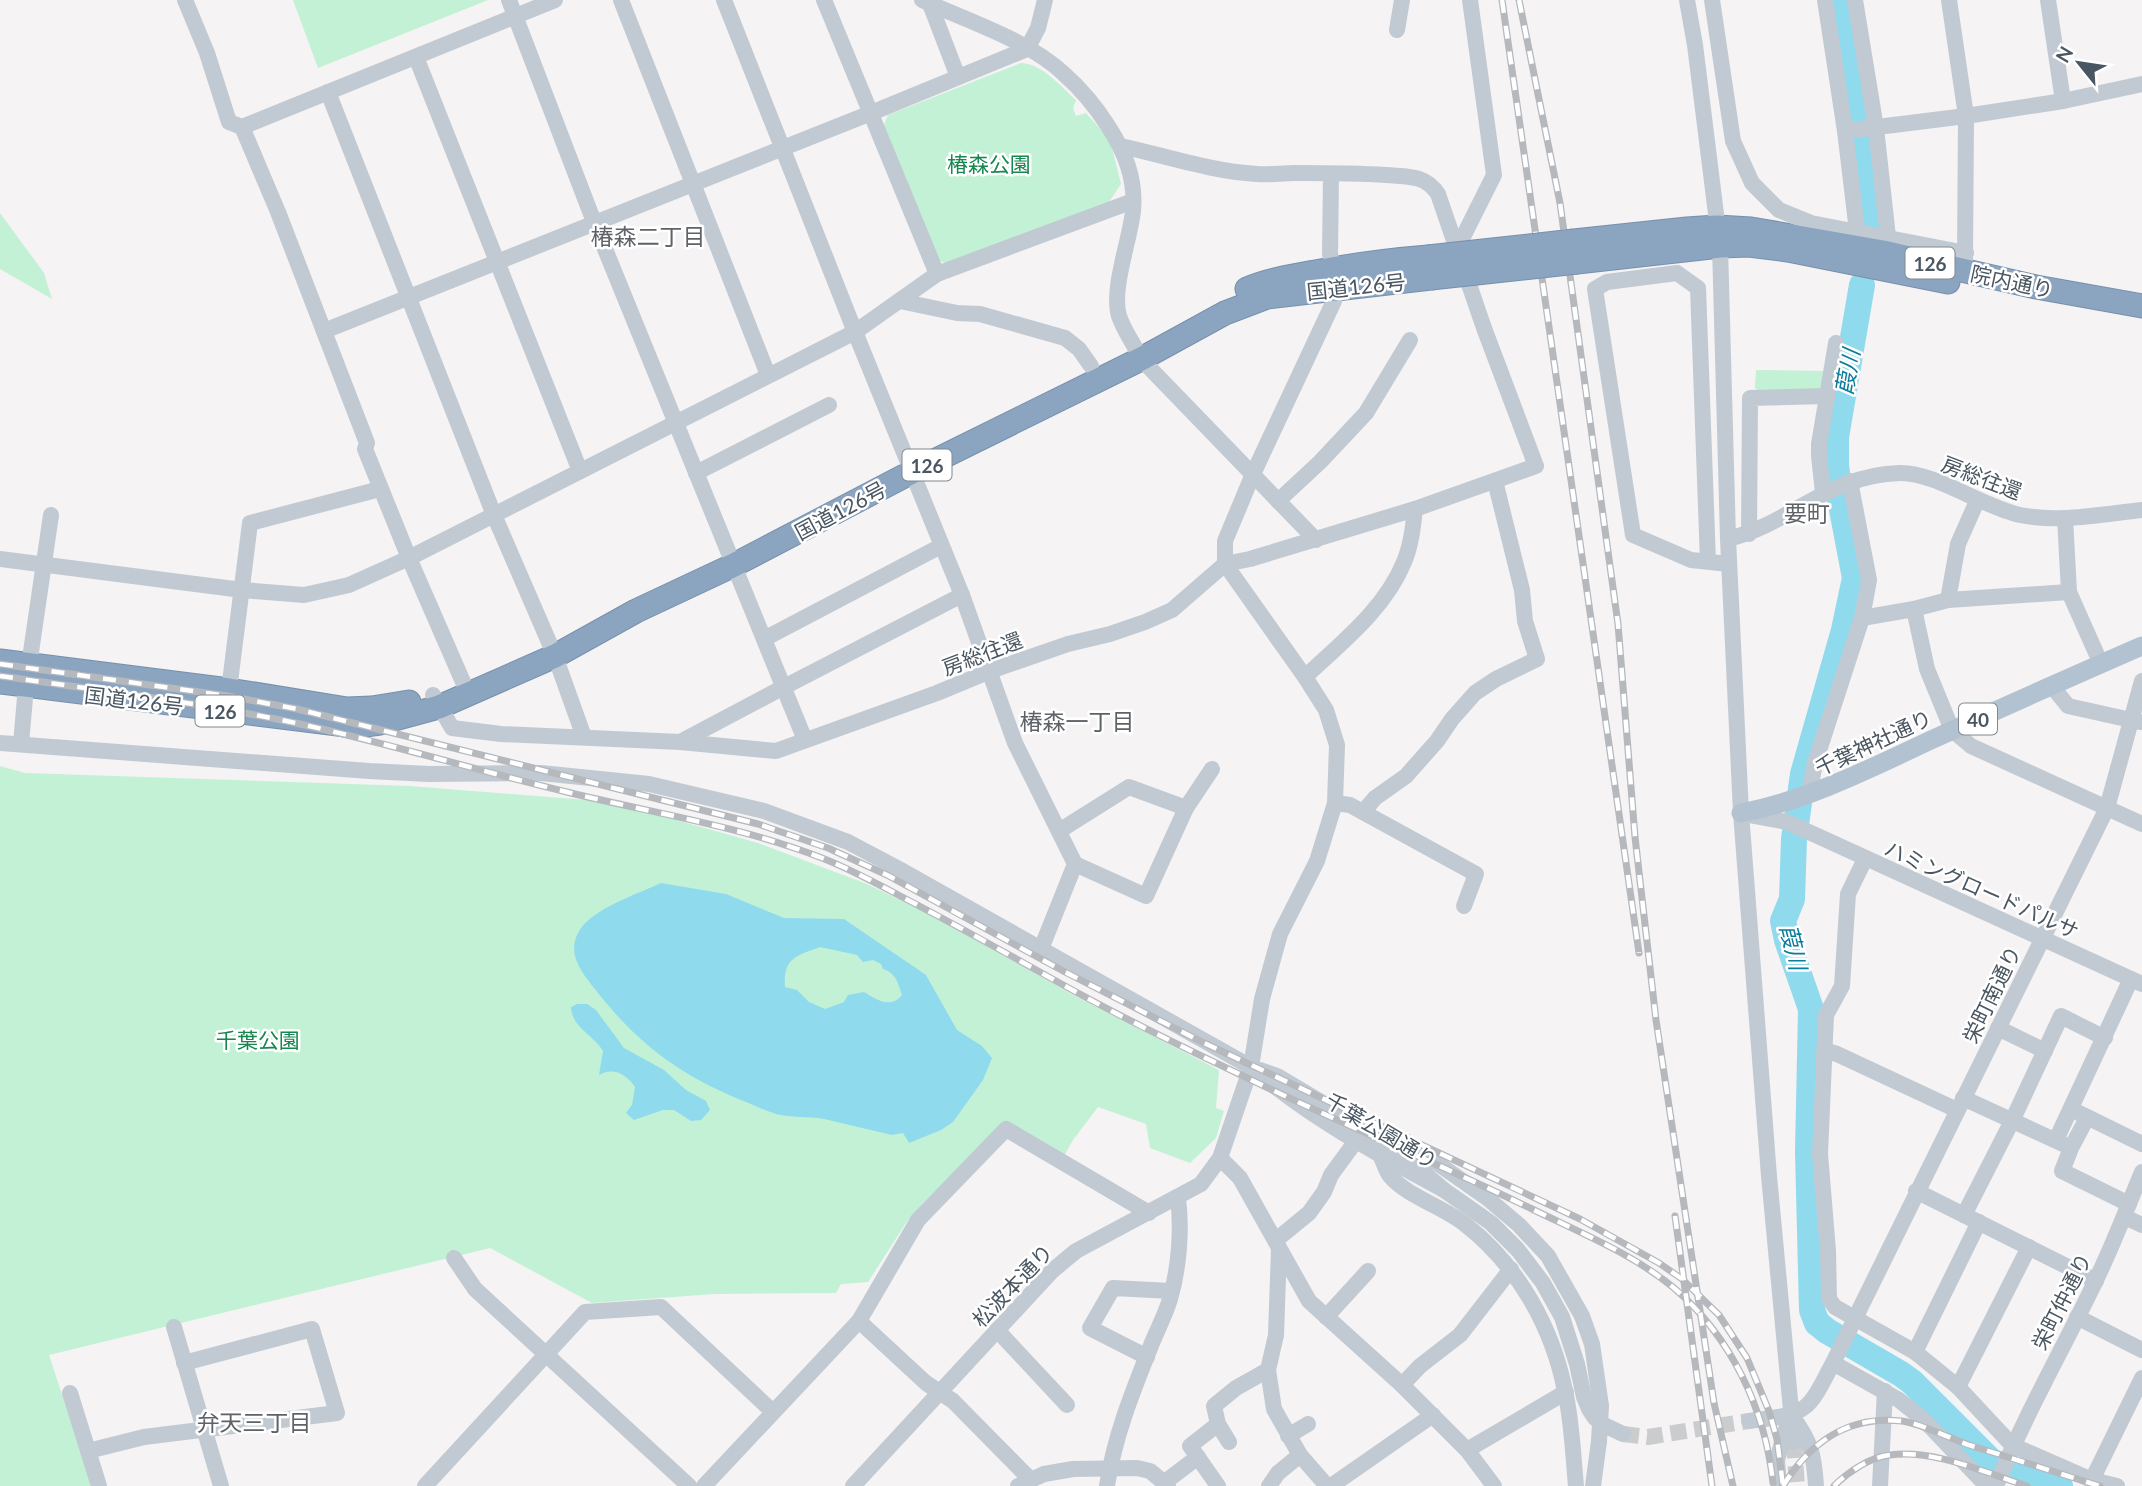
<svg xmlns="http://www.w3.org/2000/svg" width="2142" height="1486" viewBox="0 0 2142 1486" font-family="Lato,'Noto Sans JP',sans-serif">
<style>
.green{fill:#c3f1d5}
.water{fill:#90daee;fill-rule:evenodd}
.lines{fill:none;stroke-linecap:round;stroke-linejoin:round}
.river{stroke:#90daee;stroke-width:26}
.minor-tunnel{stroke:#caccce;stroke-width:16;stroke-dasharray:16 8;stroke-linecap:butt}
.highway-casing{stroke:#7690ad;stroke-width:25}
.minor{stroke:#c1cad2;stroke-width:16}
.major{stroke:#b3c2d1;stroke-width:19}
.highway{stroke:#8ba5c1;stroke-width:23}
.rail-casing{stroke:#b5b8bd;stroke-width:7}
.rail{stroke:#fff;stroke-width:4.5;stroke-dasharray:13;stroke-linecap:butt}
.highway-bridge-casing{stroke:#7690ad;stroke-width:25;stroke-linecap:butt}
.minor-bridge{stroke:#c1cad2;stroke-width:16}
.highway-bridge{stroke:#8ba5c1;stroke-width:23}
.labels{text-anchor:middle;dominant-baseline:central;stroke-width:5;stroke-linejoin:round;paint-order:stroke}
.shield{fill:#fff;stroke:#808990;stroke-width:2}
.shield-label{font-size:19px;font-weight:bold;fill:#4a5661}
.park-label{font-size:21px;fill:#17864f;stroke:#fff}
.street-label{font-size:21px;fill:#4a5661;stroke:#fff}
.neighbourhood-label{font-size:23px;fill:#5f6368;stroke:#fff}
.water-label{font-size:23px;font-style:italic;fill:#0c7c9b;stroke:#fff}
</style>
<rect width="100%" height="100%" fill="#f5f3f3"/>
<!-- green -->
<g class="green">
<polygon points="293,0 488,0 318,68"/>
<path d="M1021,63C1043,64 1061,87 1076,100L1073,108L1076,116L1086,113L1110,140L1121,184L1109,202L952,265L937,260L884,125L888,115Z"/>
<polygon points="0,213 44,273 52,299 0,269"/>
<polygon points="1756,370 1828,371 1825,388 1761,394 1755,388"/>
<polygon points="0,766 25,773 410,786 612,802 758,843 867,884 929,914 1075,996 1219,1070 1216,1108 1224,1111 1216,1138 1190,1163 1150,1148 1146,1124 1098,1107 1073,1140 1064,1156 1004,1125 923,1203 906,1223 868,1282 841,1284 836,1293 714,1294 592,1303 490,1248 49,1355 92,1486 0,1486"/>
</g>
<!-- water -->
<g class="water">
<path d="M661,883L726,894L784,918L844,919L926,975L957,1030L982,1046L992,1058L983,1080L953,1122L941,1130L909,1143L903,1133L892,1135C869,1130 847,1124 824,1119C808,1116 791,1118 776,1114C766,1111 756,1106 746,1102C683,1077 640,1046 598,993C584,975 565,955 579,931C593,908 638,894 661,883ZM820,947L857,955L863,962L873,960L881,964L883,969C896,973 898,983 902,995C890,1009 877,1000 864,992L848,995L844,1002L825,1009L809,1002L797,990L785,987C783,958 796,956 820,947Z"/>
<path d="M577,1004H587L596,1010L624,1048L664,1070L686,1090L706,1101L710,1110L701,1120L691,1121L674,1110H663L634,1120L626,1113L632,1105L635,1087C626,1074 613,1067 599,1075L603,1051C593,1034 572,1028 571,1007Z"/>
</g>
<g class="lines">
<!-- river -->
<g class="river">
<polyline points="1841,0 1873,225"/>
<polyline points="1862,285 1836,437 1836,465 1840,499 1855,578 1844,630 1803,774 1794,839 1792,899 1783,921 1787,940 1811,1009 1808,1152 1812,1310 1817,1323 1827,1331 1901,1374 1912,1382 1991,1461 2001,1466 2060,1486"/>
</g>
<!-- minor-tunnel -->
<g class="minor-tunnel">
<polyline points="1623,1434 1648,1437 1749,1421"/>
<polyline points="1794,1442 1797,1486"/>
</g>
<!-- highway casing -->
<g class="highway-casing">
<g id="highway">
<polyline points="1574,241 1687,229 1717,227 1751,229 1883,252 2036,287 2142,306"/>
<polyline points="1577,262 1720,246 1749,245 1788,250 1948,282"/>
<path d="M1247,289C1268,280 1292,276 1315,272C1353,265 1390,260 1428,257"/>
<polyline points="0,661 229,690 347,709 372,708 409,702"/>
<polyline points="0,682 346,725 365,725 380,723 439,707 555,656 636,611 734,565 912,472 1141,359 1225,313 1267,297 1431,278"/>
</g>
</g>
<!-- minor -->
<g class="minor">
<polyline points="185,0 207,53 229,122 242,127 555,0"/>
<polyline points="509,0 594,222 805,740"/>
<polyline points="621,0 768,375"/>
<polyline points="724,0 855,332 962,595 1015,743 1075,864 1041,949"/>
<polyline points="824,0 937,274"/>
<path d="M922,0C965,20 1028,40 1063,73C1080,88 1096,107 1108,126C1125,152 1136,179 1133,211C1130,240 1111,289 1119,316C1124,331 1134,344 1141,359L1316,540"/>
<polyline points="1687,0 1695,45 1720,246 1728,539 1741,813 1769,1176 1794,1442"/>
<polyline points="1712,0 1733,141 1752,183 1779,210 1811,223 1966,253"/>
<polyline points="1825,0 1845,131 1857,231"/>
<polyline points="1855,0 1876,128 1888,237"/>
<polyline points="1949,0 1966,116 1965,261"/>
<polyline points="2048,0 2063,101"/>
<polyline points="930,4 958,77"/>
<polyline points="1397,30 1402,0"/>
<polyline points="416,57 580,471"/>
<polyline points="328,92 494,515 555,656 584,737"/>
<polyline points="242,127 278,212 367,443 365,449 409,558 463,682"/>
<polyline points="1845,131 1966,116 2063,101 2142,84"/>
<polyline points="1457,249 1494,175 1470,0"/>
<polyline points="900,301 957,313 980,314 1065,338 1079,349 1091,366"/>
<polyline points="324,331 871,113 1027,49 1038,28 1045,0"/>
<polyline points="696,473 829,405"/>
<polyline points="1823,493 1819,456 1819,444 1836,343"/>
<polyline points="1278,501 1320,462 1366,413 1410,340"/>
<polyline points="2065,518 2069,592 2101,664"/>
<polyline points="1749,534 1750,398 1827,396"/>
<path d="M1728,539C1791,524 1827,475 1900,473C1934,472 1983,507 2020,515C2059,523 2103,514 2142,510"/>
<polyline points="0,559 242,590 304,595 349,585 409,558 855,332 937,274 1133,201"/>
<polyline points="1708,562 1698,288 1677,273 1607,282 1595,289 1633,535 1691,560 1729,564"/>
<polyline points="1948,600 1958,544 1977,501"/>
<polyline points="1914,609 1927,669 1952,730 1971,746 2142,824"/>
<polyline points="1862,618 1914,609 1948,600 2069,592"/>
<polyline points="764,639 941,546"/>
<path d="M1305,677C1341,643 1385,609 1404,562C1411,546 1413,527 1415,509"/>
<polyline points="2051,685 2068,706 2140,722"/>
<polyline points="229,690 250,523 380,489"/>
<path d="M433,695L452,728L501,734L680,742L776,751L937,693L990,671L1068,644L1110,634L1145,622L1172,610L1225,564L1250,559L1415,509L1536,466L1484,328L1438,194C1425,174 1407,177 1386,175C1355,173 1325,173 1295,173C1282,173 1270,175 1257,174C1210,171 1166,156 1121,146"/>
<polyline points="680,742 782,688 962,595"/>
<path d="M0,743L369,771L429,774L541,773L649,784L764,811L848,842L899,869L1251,1067C1309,1117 1377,1154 1444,1190"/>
<polyline points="21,744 26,686 51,515"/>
<polyline points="1809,795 1815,763 1862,618 1869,580 1850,481"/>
<polyline points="1335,803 1350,805 1476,874 1464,906"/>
<polyline points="1363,812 1375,798 1406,776 1437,741 1452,719 1475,693 1496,679 1537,659 1525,621 1522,590 1495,481"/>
<polyline points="1743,814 1787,822 2142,984"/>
<polyline points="1059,831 1129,787 1186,808 1212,769"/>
<polyline points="1865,859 1848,894 1842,986 1826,1015 1820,1154 1828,1251 1829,1299 1835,1307 1915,1352 1958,1387 2012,1445 2092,1480 2117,1486"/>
<polyline points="1075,864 1146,896 1186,808"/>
<polyline points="1998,1028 2045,1051"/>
<polyline points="1824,1050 1837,1054 1957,1110"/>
<polyline points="1260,1070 1277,1076 1388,1142 1444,1190 1491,1223 1518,1250 1543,1283 1562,1317 1577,1364 1584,1397 1589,1409 1595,1418 1604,1425 1623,1434"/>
<polyline points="1963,1098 2063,1144"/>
<polyline points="2079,1113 2142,1144"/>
<polyline points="2087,1118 2071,1148 2062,1171 2129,1204"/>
<polyline points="2056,1140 2131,979"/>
<polyline points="1388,1142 1407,1142 1487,1198 1519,1225 1548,1256 1582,1316 1592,1344 1601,1406"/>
<path d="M1381,1157C1384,1163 1386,1171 1390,1176C1408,1197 1444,1207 1466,1225C1518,1266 1552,1326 1565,1391C1572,1421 1573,1455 1576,1486"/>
<polyline points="1220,1158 1240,1178 1309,1301 1402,1385 1467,1450 1494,1486"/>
<polyline points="1916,1191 2096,1281"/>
<polyline points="1964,1215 2013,1119 2061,1016 2105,1038"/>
<polyline points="2125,1217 2142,1225"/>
<polyline points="1276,1240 1309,1213 1324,1192 1331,1175 1361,1134"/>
<polyline points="1279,1249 1276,1335 1268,1370 1274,1409 1300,1455 1327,1486"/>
<polyline points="454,1258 475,1289 689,1486"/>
<polyline points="1326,1317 1368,1271"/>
<polyline points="2077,1317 2142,1350"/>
<polyline points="859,1321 926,1383 953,1401 1031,1480"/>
<polyline points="174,1327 221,1486"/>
<polyline points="997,1330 1067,1405"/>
<polyline points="1915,1352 1979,1222"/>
<polyline points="1147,1357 1090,1328 1113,1288 1171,1291"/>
<polyline points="1833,1363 1899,1400 1924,1420 1983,1482 1989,1486"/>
<polyline points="1402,1385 1420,1366 1460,1335 1511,1269"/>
<polyline points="1958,1387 2029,1247"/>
<polyline points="70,1393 99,1486"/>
<path d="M1792,1416C1811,1442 1814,1454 1816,1486"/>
<path d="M1749,1421C1768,1418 1798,1418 1811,1401C1820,1390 1826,1375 1833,1363L2107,808L2142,681"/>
<polyline points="1288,1436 1308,1424"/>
<polyline points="1229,1442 1218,1424 1214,1406 1236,1388 1268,1370"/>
<polyline points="1467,1450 1566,1392"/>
<polyline points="88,1451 144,1437 337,1413 312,1329 184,1363"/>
<polyline points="2092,1480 2142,1378"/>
<polyline points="1165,1482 1198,1457"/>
<polyline points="425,1486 585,1312 661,1307 773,1412"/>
<polyline points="704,1486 859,1321 918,1220 1006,1129 1149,1213"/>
<polyline points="853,1486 1052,1271 1076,1251 1201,1184 1220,1158 1251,1067 1262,999 1280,934 1317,861 1335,803 1337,745 1326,710 1305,677 1225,564 1225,541 1253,474 1334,301 1334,268 1330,254 1331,174"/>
<polyline points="1018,1486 1044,1474 1073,1469 1137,1468 1150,1471 1168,1486"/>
<path d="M1107,1486C1114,1438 1132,1393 1150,1348C1156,1332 1165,1316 1170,1299C1179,1268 1182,1230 1178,1198"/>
<polyline points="1218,1486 1190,1446 1218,1424"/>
<polyline points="1269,1486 1278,1473 1300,1455"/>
<polyline points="1331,1486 1433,1415"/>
<polyline points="1593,1486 1599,1441"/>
<polyline points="1779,1486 1777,1460 1789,1419"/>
<polyline points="1880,1486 1885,1391"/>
<path d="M1996,1486C2025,1415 2063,1349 2096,1280C2113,1245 2127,1208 2142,1172"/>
</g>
<!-- major -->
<path class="major" d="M1741,813C1808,800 1869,769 1931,740C2001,708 2071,677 2142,646"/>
<!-- highway -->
<use href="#highway" class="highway"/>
<!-- rail casing -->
<g class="rail-casing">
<g id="rail">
<polyline points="1502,0 1639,953"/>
<polyline points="1519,0 1560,203 1618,624 1635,837 1656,1020 1714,1403 1733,1486"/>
<polyline points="0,664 228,696 297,709 758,824 828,848 887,875 1065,972 1202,1042 1580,1219 1659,1263 1682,1279 1719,1315 1747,1358 1769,1411 1777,1439 1783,1486"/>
<path d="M0,676C97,690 195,702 291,722C384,742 475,770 567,792C652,813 740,826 822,858C850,869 878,884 904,898C956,925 1006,953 1056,981C1115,1014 1176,1044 1237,1073C1335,1121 1435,1162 1532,1209C1581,1233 1633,1254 1674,1288C1731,1337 1765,1408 1773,1483"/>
<polyline points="1675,1216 1712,1486"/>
<path d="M1783,1486C1810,1442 1849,1415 1902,1421C1920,1423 1953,1440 1972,1446C2015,1459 2057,1473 2100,1486"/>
<path d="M1834,1486C1848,1472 1870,1457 1890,1455C1934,1449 1986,1473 2027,1486"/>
</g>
</g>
<!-- rail -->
<use href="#rail" class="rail"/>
<!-- highway-bridge casing -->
<g class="highway-bridge-casing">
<g id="highway-bridge">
<polyline points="1428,257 1574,241"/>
<polyline points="1431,278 1577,262"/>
</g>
</g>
<!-- minor-bridge -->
<polyline class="minor-bridge" points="1599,1441 1601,1406"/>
<!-- highway-bridge -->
<use href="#highway-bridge" class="highway-bridge"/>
</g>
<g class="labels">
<!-- shield labels -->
<g class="shield">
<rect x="1905.5" y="247.5" width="49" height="31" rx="5"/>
<rect x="902.5" y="449.5" width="49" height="31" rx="5"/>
<rect x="195.5" y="695.5" width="49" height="31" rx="5"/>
<rect x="1959" y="703.5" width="38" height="31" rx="5"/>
</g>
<g class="shield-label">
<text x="1930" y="263">126</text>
<text x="927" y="465">126</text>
<text x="220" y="711">126</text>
<text x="1978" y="719">40</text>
</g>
<!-- park labels -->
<g class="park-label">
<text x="989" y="163">椿森公園</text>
<text x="258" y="1039">千葉公園</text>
</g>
<!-- street labels -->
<g class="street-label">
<text transform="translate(2012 281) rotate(12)">院内通り</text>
<text transform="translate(1356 286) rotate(-6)">国道126号</text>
<text transform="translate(1982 477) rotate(21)">房総往還</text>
<text transform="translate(840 510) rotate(-28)">国道126号</text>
<text transform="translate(982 653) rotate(-21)">房総往還</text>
<text transform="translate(134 700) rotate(7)">国道126号</text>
<text transform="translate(1873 742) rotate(-25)">千葉神社通り</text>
<text transform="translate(1982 889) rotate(24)">ハミングロードパルサ</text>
<text transform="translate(1991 994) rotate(-64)">栄町南通り</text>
<text transform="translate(1382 1130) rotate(31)">千葉公園通り</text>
<text transform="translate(1012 1285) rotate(-46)">松波本通り</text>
<text transform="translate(2061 1301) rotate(-63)">栄町仲通り</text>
</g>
<!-- neighbourhood labels -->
<g class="neighbourhood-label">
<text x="648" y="236">椿森二丁目</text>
<text x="1807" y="513">要町</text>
<text x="1077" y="721">椿森一丁目</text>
<text x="254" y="1422">弁天三丁目</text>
</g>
<!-- water labels -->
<g class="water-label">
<text transform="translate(1847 372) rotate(-80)">葭川</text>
<text transform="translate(1794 947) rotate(76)">葭川</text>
</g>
</g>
<!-- north arrow -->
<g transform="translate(2079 63) rotate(300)" stroke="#ffffff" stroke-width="5" paint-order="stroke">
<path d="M0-5L12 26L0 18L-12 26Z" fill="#4a5661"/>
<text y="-10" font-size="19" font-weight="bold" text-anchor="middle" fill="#4a5661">N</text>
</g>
</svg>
